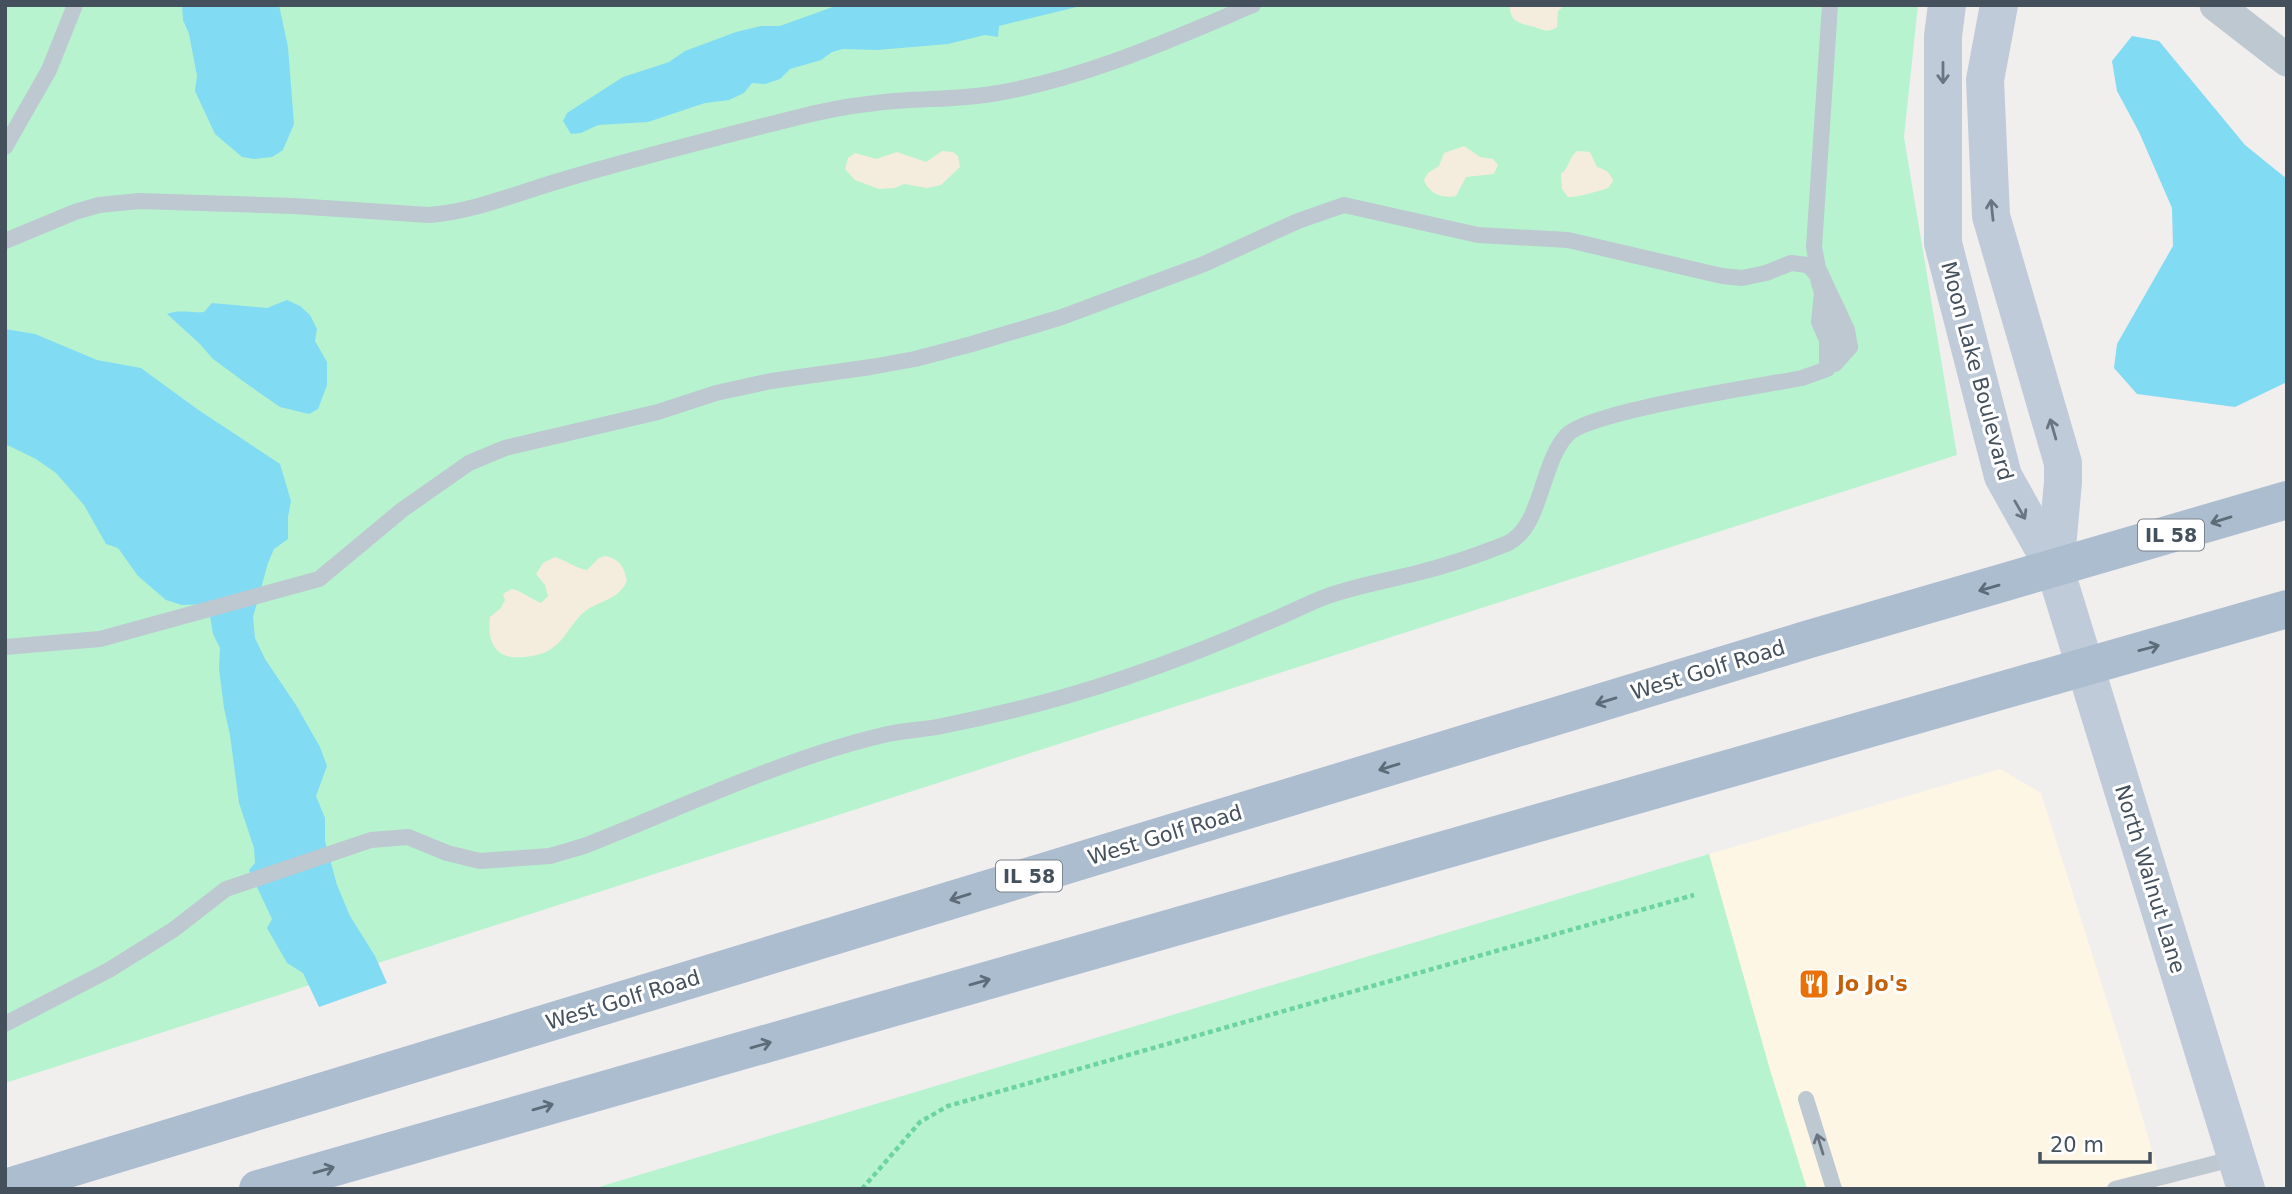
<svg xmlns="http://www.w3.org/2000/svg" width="2292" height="1194" viewBox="0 0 2292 1194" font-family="'DejaVu Sans',sans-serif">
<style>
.commercial{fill:#fdf6e5}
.green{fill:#b8f3cf}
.sand{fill:#f4eddd}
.water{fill:#81dbf3}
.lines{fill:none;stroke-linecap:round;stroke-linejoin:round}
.path{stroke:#6dd3a2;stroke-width:4.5;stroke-dasharray:5 3.5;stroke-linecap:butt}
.lane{stroke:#bdc8d1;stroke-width:16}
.street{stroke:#bdc8d1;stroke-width:33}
.secondary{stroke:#bfcbd9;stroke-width:38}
.primary{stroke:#abbdcf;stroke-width:38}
.oneway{stroke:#697682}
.oneway2{stroke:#5e6c7a}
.oneway3{stroke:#687580}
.labels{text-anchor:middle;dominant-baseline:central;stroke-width:6;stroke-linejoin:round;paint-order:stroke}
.shield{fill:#fff;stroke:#7c858e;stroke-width:2}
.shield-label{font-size:19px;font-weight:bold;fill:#44515d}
.street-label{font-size:21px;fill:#44515d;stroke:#fff}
.food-label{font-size:21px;font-weight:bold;fill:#c56008;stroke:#fff;text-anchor:start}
</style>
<rect width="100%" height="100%" fill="#f1eeee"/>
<!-- commercial -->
<polygon class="commercial" points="2000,769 2041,793 2126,1061 2163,1189 1807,1189 1770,1070 1709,854"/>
<!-- green -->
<g class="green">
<polygon points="5,5 1918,5 1904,137 1957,455 5,1083"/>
<polygon points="1709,854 1770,1070 1807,1189 592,1189"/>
</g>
<!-- sand -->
<g class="sand">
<path d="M1510,5H1565L1558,11L1557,27C1546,34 1543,29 1531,26C1519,24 1509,20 1510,5Z"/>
<path d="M1464,146L1480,157L1493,159L1498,165L1494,174L1466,177L1456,196C1443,199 1429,194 1424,180L1428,173L1439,166L1444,153Z"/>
<polygon points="942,151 953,152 958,156 960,167 941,185 927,188 904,184 895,188 879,189 855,180 845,169 848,158 855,153 876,159 897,152 926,162"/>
<path d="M1577,151L1590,152L1597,167C1606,170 1610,172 1613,181L1608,188C1600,191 1575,198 1568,197L1562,189L1561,174C1570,167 1568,158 1577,151Z"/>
<path d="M605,556C620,559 624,567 627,581C618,601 599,600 584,612C571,623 565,640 551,649C544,654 534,656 525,657C496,660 487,644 490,617L501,608L505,600L503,594L512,589C524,592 530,599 541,603L548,596L545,585L536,574L543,563L555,557C567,561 575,568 587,570L599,558Z"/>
</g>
<!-- water -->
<g class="water">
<polygon points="182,5 279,5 288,47 294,124 283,150 272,157 254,159 242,157 215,134 195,91 197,76 189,34 183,20"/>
<polygon points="838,5 1085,5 999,26 998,37 985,35 948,44 877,50 843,49 832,52 821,60 790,69 780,79 765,84 752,83 744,93 729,100 705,103 648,122 598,125 581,133 571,134 563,121 567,113 623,77 669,62 685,51 736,32 761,26 780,26"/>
<polygon points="2132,36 2159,41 2245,145 2287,179 2287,382 2235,407 2137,394 2114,368 2117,344 2173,246 2172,208 2139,132 2117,91 2112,61"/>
<path d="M287,300L300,306L310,315L317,329L315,341L327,362V385L318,409L309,414L280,407L247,384L213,359L200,344L167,314C180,309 190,313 204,312L212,303L267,308Z"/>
<polygon points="5,329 35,334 97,360 141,368 197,409 280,464 291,501 288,517 288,539 274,549 268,563 253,617 255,638 265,659 296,705 320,747 327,766 316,796 325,818 325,841 337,885 350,916 375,956 387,983 319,1007 303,973 287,963 267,928 272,919 249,870 255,863 254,848 239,803 230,735 224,708 219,669 220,648 213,634 208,604 182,605 166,600 138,576 118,548 106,544 84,505 56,473 36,459 5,444"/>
</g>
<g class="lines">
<!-- path -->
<polyline class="path" points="862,1189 920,1122 948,1106 1694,895"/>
<!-- lane -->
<g class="lane">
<polyline points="1830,5 1814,247 1818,268 1847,330 1850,347 1835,364 1834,348"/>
<polyline points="5,147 49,70 75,5"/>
<path d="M5,241L75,212L99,205L139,201L294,206L429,215C476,211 517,193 562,180C636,158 712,139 787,120C817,112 846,106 876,103C915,98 954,100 992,94C1084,79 1168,41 1253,5"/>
<polyline points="1826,313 1829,301 1840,336 1841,350 1850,347"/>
<path d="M5,647L100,639L319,579L402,510L469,463L505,448L658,412L716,393L771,381L871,367L915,359L972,344L1062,317L1204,264L1298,221L1344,205L1478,235L1568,240L1722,276L1742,278L1766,273L1791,263L1808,265L1817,275L1822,293L1819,322L1827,340V369L1802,378C1761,386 1589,411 1567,435C1540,464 1542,529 1506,544C1478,555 1446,566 1417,573C1386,581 1355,586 1325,597C1304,605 1284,616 1263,624C1218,644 1171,662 1124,678C1065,698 1003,714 942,726C924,730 905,730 888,734C786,757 681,808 584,846L550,856L480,861L447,853L408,837L371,840L226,889L173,930L109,970L5,1024"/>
<polyline points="1806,1099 1834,1189"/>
<polyline points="2115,1189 2236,1158"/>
</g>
<!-- street -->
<polyline class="street" points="2216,5 2287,60"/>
<!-- secondary -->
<g class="secondary">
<polyline points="1947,5 1943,36 1943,243 2003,476 2055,569 2246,1189"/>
<polyline points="1999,5 1985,80 1991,216 2063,463 2063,482 2055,569"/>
</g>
<!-- primary -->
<g class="primary">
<polyline points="5,1188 1806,640 2287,500"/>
<polyline points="258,1189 2287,609"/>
</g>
</g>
<!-- one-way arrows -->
<defs><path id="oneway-shaft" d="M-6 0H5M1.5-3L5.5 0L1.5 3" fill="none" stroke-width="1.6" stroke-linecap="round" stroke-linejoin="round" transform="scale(1.75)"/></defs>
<g class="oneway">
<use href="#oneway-shaft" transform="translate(1943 73) rotate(90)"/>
<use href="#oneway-shaft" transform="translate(1992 210) rotate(-96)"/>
<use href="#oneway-shaft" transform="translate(2053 429) rotate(-106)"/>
<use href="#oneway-shaft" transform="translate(2020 510) rotate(60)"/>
</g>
<g class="oneway2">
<use href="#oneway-shaft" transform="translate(2221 520) rotate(163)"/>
<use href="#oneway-shaft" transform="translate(1989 588) rotate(164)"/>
<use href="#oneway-shaft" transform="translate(2149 648) rotate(-15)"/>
<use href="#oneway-shaft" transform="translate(1606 701) rotate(163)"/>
<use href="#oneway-shaft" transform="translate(1389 767) rotate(163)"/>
<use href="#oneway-shaft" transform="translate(960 897) rotate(163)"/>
<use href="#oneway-shaft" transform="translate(980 982) rotate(-16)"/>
<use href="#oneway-shaft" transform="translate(761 1045) rotate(-16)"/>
<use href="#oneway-shaft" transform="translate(543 1107) rotate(-16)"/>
<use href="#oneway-shaft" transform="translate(324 1170) rotate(-16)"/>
</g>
<use class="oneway3" href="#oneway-shaft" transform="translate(1820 1144) rotate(-107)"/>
<!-- icons -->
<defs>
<g id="restaurant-square" transform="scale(1.575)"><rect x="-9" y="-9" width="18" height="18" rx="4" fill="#e8710a" stroke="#fff"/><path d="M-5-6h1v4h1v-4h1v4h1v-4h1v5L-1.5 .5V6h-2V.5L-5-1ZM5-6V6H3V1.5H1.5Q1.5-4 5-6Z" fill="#fff"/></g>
</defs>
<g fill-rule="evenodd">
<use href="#restaurant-square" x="1814" y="984"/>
</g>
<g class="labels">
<!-- shield labels -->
<g class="shield">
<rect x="2138" y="519.5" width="66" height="31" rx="5"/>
<rect x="996" y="860.5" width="66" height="31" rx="5"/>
</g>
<g class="shield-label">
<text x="2171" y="535">IL 58</text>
<text x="1029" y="876">IL 58</text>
</g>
<!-- street labels -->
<g class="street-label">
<text transform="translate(1977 371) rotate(75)">Moon Lake Boulevard</text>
<text transform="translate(1708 670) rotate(-17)">West Golf Road</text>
<text transform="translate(1165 835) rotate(-17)">West Golf Road</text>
<text transform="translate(2150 879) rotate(73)">North Walnut Lane</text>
<text transform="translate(623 1000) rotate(-17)">West Golf Road</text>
</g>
<!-- food labels -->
<g class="food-label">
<text x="1837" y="984">Jo Jo's</text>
</g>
</g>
<!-- border -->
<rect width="2292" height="1194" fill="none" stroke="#44515d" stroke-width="14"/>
<!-- scale -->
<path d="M2040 1152v10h110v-10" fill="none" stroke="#44515d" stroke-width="3.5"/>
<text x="2050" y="1152" font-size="21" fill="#44515d" stroke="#ffffff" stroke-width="5" paint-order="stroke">20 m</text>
</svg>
